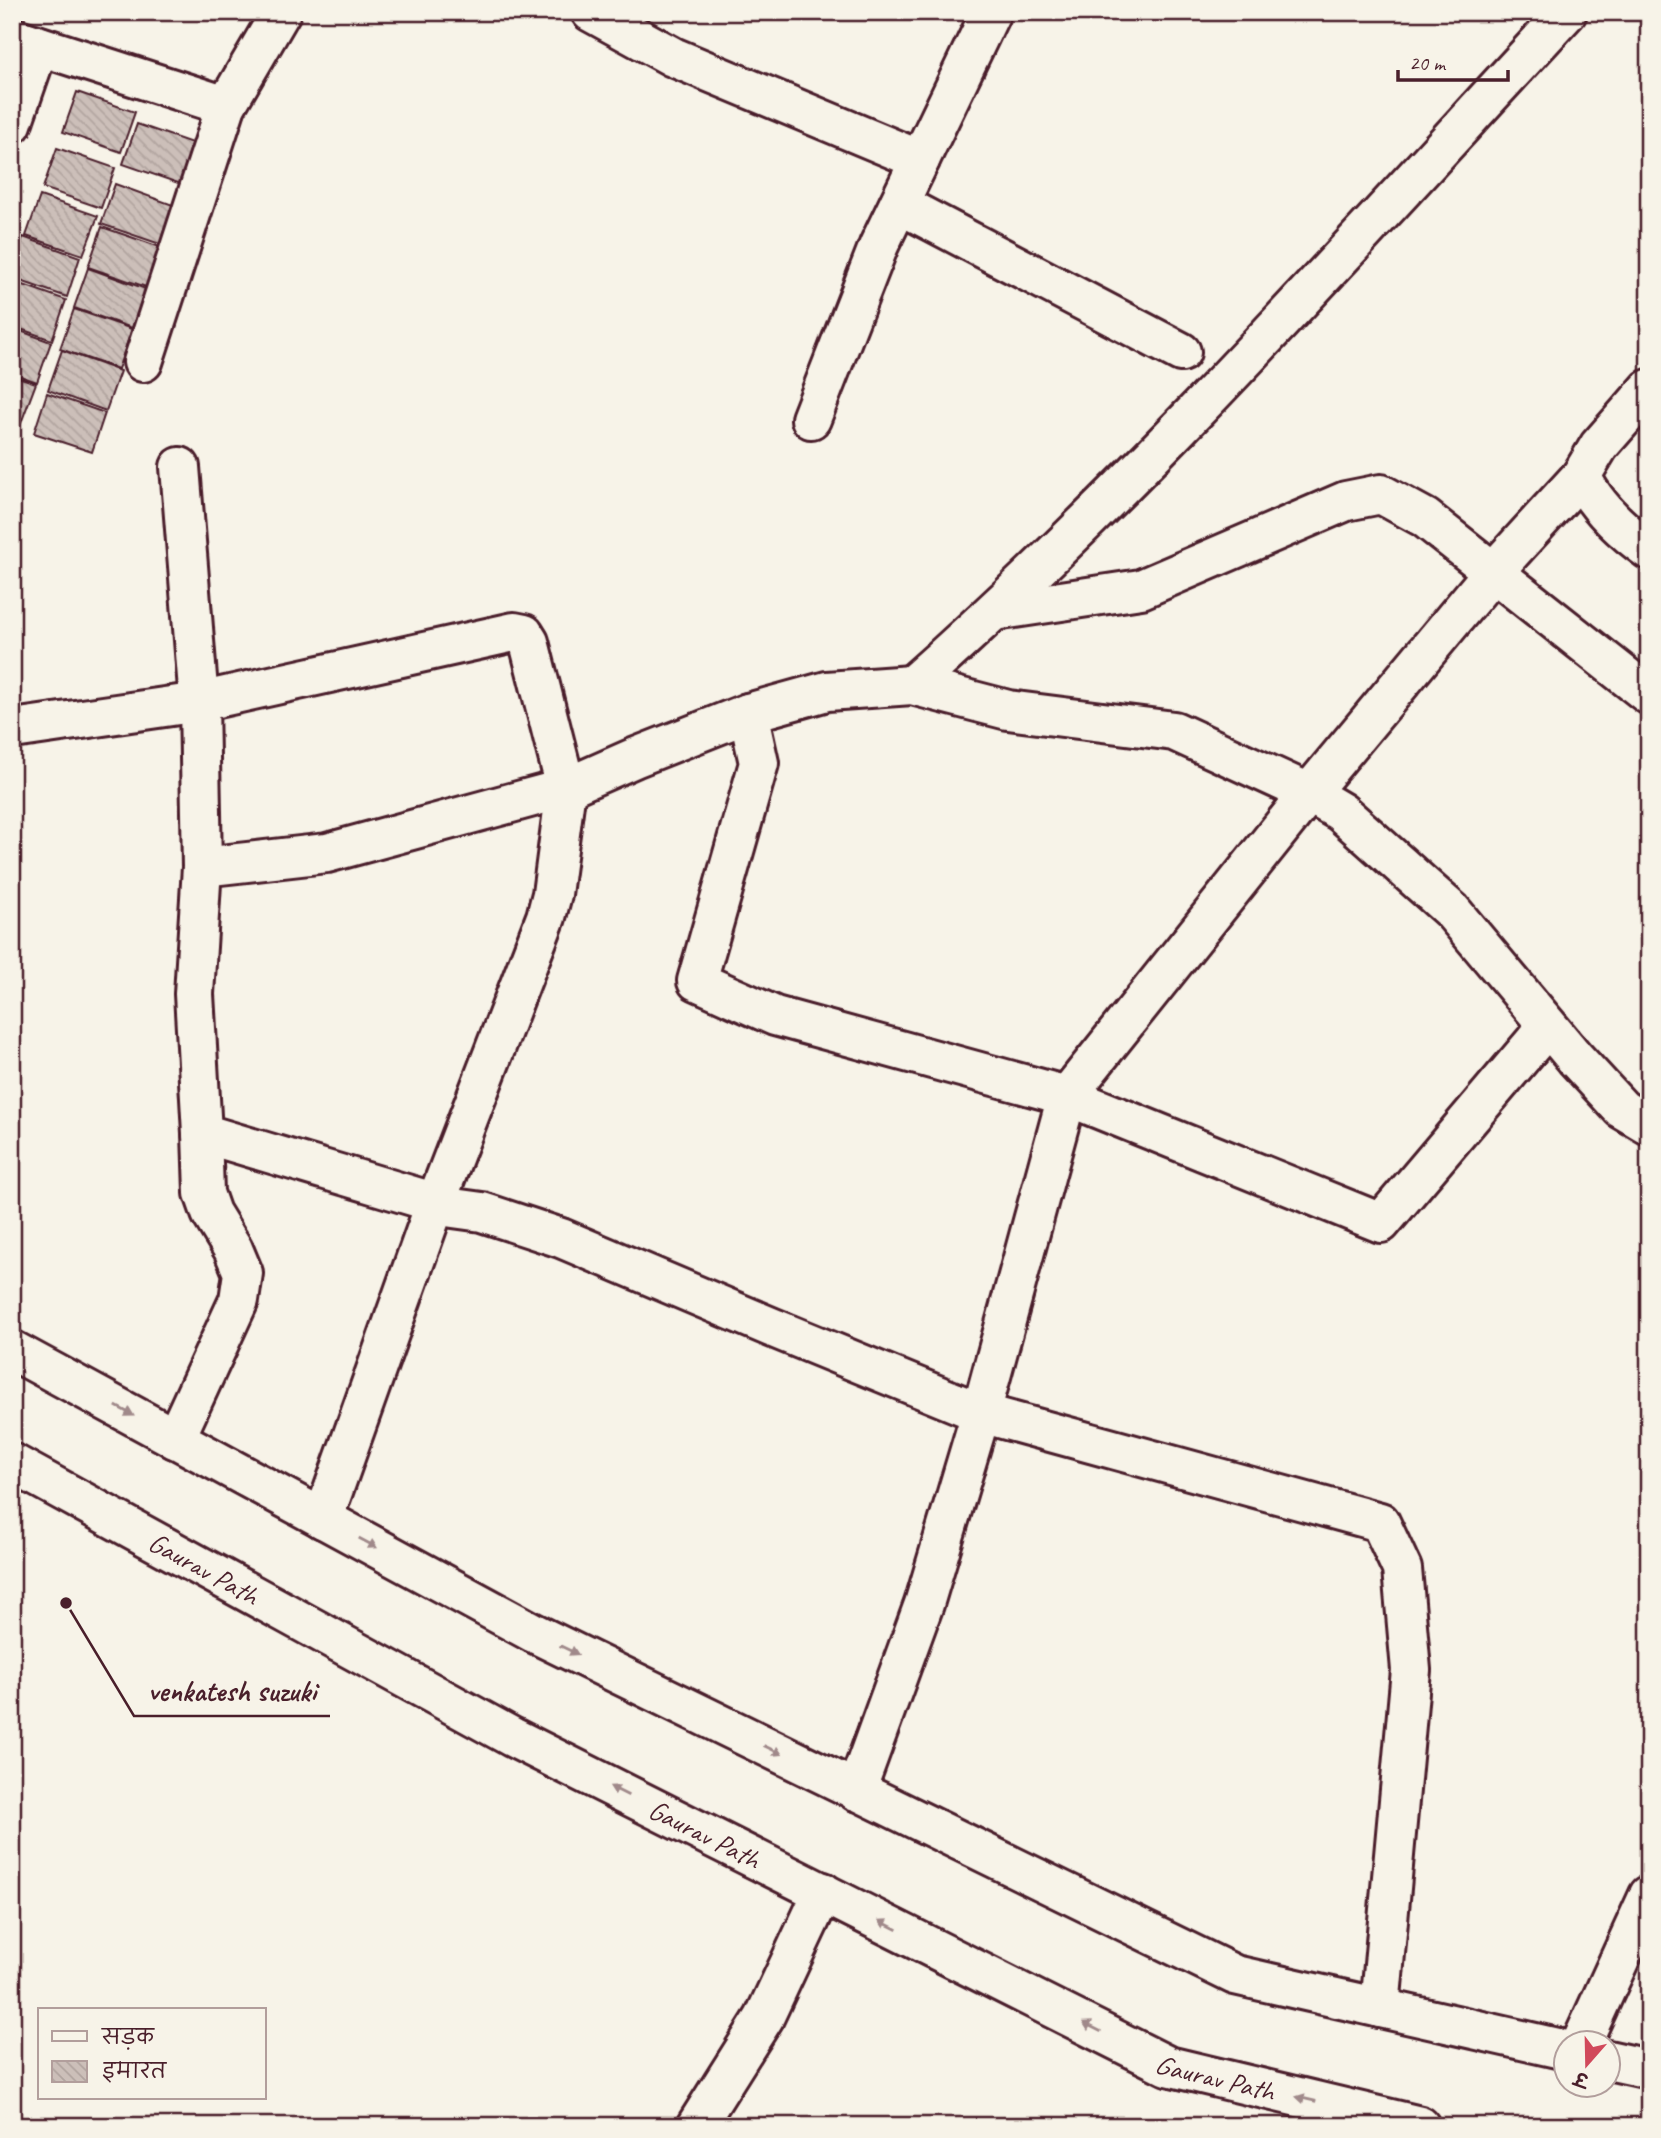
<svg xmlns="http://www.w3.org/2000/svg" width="1661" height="2138" viewBox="0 0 1661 2138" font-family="Caveat,'Playpen Sans Deva',sans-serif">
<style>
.building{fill:url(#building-back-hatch);stroke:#4a1f2b;stroke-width:2}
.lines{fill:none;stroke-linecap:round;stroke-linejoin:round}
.street-casing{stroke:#4a1f2b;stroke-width:44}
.primary-casing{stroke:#4a1f2b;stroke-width:44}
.street{stroke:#f7f3e8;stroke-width:38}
.primary{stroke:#f7f3e8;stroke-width:38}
.oneway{fill:#a0898a}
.labels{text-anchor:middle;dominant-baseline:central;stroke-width:5;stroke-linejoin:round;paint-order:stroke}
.street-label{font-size:28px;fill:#4a1f2b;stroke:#f7f3e8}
.leader{fill:none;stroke:#4a1f2b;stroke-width:2.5}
.callout-dot{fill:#4a1f2b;stroke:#f7f3e8;stroke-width:2.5}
.callout-label{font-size:30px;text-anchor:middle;font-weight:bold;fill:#4a1f2b;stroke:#f7f3e8;stroke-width:5;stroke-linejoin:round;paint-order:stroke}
</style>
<defs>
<pattern id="building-back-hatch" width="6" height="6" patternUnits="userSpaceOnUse" patternTransform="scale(1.75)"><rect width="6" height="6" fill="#ccbfb9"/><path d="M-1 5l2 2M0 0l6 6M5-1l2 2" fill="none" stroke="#b1a49f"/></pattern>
</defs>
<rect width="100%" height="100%" fill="#f7f3e8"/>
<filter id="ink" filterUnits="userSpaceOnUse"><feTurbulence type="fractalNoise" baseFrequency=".0143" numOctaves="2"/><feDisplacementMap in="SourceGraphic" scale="14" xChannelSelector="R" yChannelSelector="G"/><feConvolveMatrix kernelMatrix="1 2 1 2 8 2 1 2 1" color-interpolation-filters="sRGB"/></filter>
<g filter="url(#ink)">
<!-- building -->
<g class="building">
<polygon points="77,92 135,112 121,152 63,132"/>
<polygon points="137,124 195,144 181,184 123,164"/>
<polygon points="57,148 115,168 101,208 43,188"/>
<polygon points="115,184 173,205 160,244 101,224"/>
<polygon points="40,196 98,216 83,255 26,236"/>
<polygon points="102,227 160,247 146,287 88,267"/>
<polygon points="23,237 80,257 67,297 12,278 12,266"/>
<polygon points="88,268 146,289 132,328 74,308"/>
<polygon points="12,281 66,300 52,340 12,326"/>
<polygon points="74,309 132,329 118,369 60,349"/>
<polygon points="12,328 51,342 37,382 12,373"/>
<polygon points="62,350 120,371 106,411 48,390"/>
<polygon points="12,375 36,383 21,423 12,420"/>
<polygon points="47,393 105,413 92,452 34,433"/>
<polygon points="12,422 19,425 12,444"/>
</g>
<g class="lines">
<!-- street casing -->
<g class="street-casing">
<g id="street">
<polyline points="591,12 673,57 920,160"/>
<polyline points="12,37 226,106"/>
<polyline points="12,124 39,46"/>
<polyline points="899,204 1181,352"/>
<polyline points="143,362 226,106 281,12"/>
<path d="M1649,389L1599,446L1581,476C1596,507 1621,530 1649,550"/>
<polyline points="811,419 879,245 991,12"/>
<polyline points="180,467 199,702 202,867 194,994 202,1133 453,1208 482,1212 561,1238 771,1327 981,1413 1380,1522 1402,1569 1411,1670 1380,2008"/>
<polyline points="995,611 1141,589 1346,501 1381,494 1425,518 1649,695"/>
<path d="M912,685C1147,477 1354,242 1567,12"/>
<polyline points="748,713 759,763 697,981 775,1016 1067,1096 1381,1223 1547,1027"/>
<polyline points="20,728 199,702 514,632 524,634 529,642 566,788 552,894 546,917 436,1202 323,1519"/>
<polyline points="202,867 327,853 566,788 634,758 748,713 827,691 912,685 1008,710 1174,731 1309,793 1341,812 1452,911 1575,1058 1622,1109 1649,1125"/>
<polyline points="175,1439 239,1300 243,1273 233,1249 211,1213 204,1193 202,1133"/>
<polyline points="856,1791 924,1604 981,1413 1067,1096 1309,793 1493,572 1581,476"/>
<polyline points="1581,2044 1649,1895"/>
<polyline points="696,2126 764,2018 823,1892"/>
</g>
</g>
<!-- primary casing -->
<g class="primary-casing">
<g id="primary">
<polyline points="12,1350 534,1633 1235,1975 1566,2050"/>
<path id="s1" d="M12,1463L512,1737L1168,2066L1420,2126"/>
<polyline points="1608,2060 1649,2069"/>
</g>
</g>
<!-- street -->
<use href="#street" class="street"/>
<!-- primary -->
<use href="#primary" class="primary"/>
</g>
<!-- one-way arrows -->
<defs><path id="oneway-solid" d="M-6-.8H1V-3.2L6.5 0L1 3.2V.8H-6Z" transform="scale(1.75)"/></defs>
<g class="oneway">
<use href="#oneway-solid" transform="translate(125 1411) rotate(29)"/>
<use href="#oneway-solid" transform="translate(368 1543) rotate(28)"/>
<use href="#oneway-solid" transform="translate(569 1650) rotate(26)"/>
<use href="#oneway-solid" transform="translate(773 1750) rotate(26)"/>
<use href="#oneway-solid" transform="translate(619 1791) rotate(-153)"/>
<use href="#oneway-solid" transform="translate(888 1925) rotate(-153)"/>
<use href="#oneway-solid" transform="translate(1092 2027) rotate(-153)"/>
<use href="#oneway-solid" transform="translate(1306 2099) rotate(-167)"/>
</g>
</g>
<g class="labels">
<!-- street labels -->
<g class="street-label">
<text stroke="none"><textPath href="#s1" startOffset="219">Gaurav Path</textPath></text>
<text stroke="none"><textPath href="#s1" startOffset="786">Gaurav Path</textPath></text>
<text stroke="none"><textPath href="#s1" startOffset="1353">Gaurav Path</textPath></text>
</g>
</g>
<!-- callouts -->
<path class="leader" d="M66 1603L134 1716H330"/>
<circle class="callout-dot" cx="66" cy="1603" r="7"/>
<g class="callout-label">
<text x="232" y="1701">venkatesh suzuki</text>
</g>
<!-- margin -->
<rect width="1661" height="2138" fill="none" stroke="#f7f3e8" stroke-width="42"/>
<rect x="21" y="21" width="1619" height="2096" fill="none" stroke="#4a1f2b" stroke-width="2.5" filter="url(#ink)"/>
<!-- legend -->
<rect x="38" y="2008" width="228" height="91" fill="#f7f3e8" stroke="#b29e9c" stroke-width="2"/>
<rect x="52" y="2031" width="35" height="10" fill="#f7f3e8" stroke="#b29e9c" stroke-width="2"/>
<text x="102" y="2044" font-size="21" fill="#4a1f2b">सड़क</text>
<rect x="52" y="2061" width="35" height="21" fill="url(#building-back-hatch)" stroke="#b29e9c" stroke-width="2"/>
<text x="102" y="2078" font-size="21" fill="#4a1f2b">इमारत</text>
<!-- north arrow -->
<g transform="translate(1587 2064) rotate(200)"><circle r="33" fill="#f7f3e8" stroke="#b29e9c" stroke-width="2"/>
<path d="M0-5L12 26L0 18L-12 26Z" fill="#d1495b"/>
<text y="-10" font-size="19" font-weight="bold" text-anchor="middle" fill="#4a1f2b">उ</text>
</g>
<!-- scale -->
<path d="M1398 70v10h110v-10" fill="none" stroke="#4a1f2b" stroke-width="3.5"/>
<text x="1409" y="70" font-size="21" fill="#4a1f2b" stroke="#f7f3e8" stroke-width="5" paint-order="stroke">20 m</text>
</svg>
